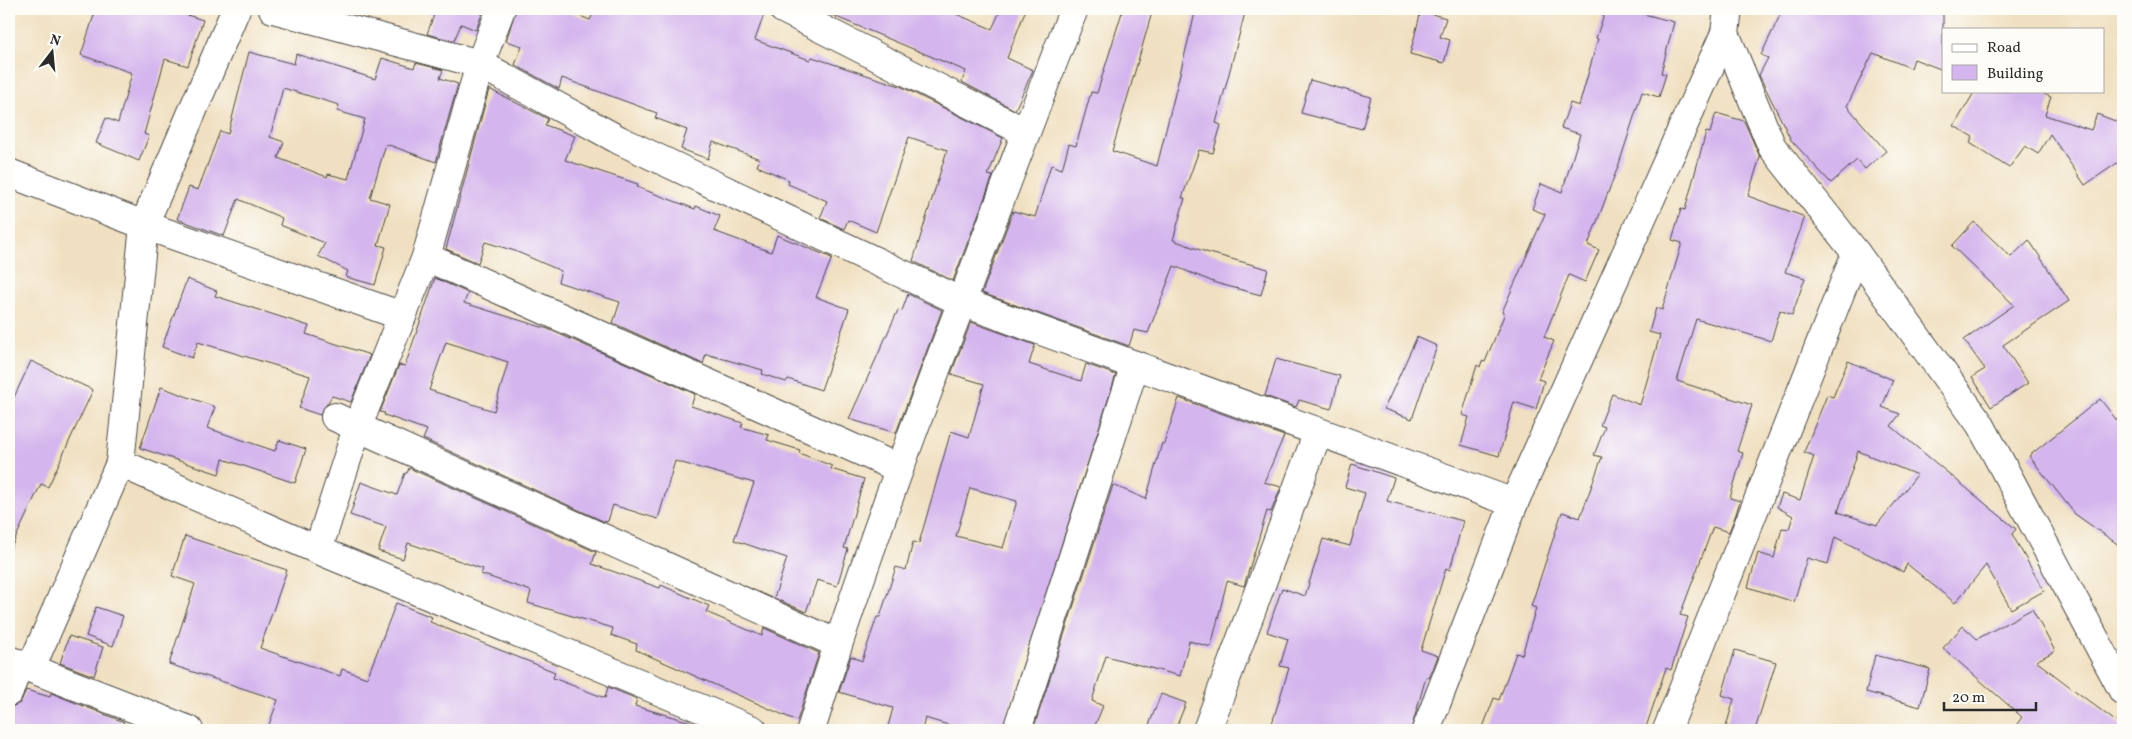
<svg xmlns="http://www.w3.org/2000/svg" width="2132" height="739" viewBox="0 0 2132 739" font-family="Vollkorn,serif">
<style>
.building{fill:#d4b5ed;fill-rule:evenodd}
.lines{fill:none;stroke-linecap:round;stroke-linejoin:round}
.street-casing{stroke:#494642;stroke-width:30}
.street{stroke:#fff;stroke-width:28}
</style>
<rect width="100%" height="100%" fill="#fdfcf7"/>
<filter id="ink" filterUnits="userSpaceOnUse"><feTurbulence type="fractalNoise" baseFrequency=".02" numOctaves="2"/><feDisplacementMap in="SourceGraphic" scale="10" xChannelSelector="R" yChannelSelector="G"/><feConvolveMatrix kernelMatrix="1 2 1 2 8 2 1 2 1" color-interpolation-filters="sRGB"/></filter>
<filter id="wash" filterUnits="userSpaceOnUse"><feTurbulence type="fractalNoise" baseFrequency=".0096" numOctaves="4" result="noise"/><feDisplacementMap in="SourceGraphic" scale="20" xChannelSelector="R" yChannelSelector="G"/><feGaussianBlur stdDeviation="1.12" result="paint"/><feColorMatrix in="noise" values="0 0 0 0 0 0 0 0 0 0 0 0 0 0 0 0 0 1.4 0 .05"/><feComposite in="paint" operator="in"/></filter>
<g filter="url(#wash)">
<rect width="100%" height="100%" fill="#f0e0c1"/>
<g id="blocks">
<!-- building -->
<g class="building">
<polygon points="96,9 168,9 203,20 188,66 165,59 144,134 149,136 139,161 96,143 106,118 118,123 132,73 81,55"/>
<polygon points="427,9 484,9 476,30 461,24 454,41 427,34 434,15 427,12"/>
<polygon points="516,9 562,9 590,20 595,9 766,9 755,40 810,60 812,57 900,86 1003,138 988,175 993,176 953,281 913,261 947,150 909,137 876,232 848,220 844,229 820,218 827,201 788,184 789,180 757,166 760,159 713,142 708,159 681,149 687,130 655,118 657,113 562,78 559,89 515,65 522,46 506,41"/>
<polygon points="817,9 944,9 992,29 1001,9 1026,9 1007,58 1033,70 1015,110 962,82 966,71"/>
<polygon points="1123,9 1153,9 1112,151 1157,166 1196,9 1246,9 1216,123 1221,125 1213,153 1199,150 1182,198 1185,198 1173,240 1206,252 1268,269 1261,295 1216,283 1174,266 1148,333 1134,330 1129,346 982,293 1013,211 1035,217 1051,165 1062,169 1069,144 1076,146 1091,92 1097,93"/>
<polygon points="1606,9 1625,9 1674,22 1661,73 1666,74 1659,97 1642,92 1619,164 1588,245 1599,250 1585,282 1569,275 1544,337 1554,341 1538,379 1544,381 1536,409 1514,402 1499,456 1461,445 1469,417 1462,415 1477,365 1480,367 1482,361 1485,362 1505,313 1502,312 1545,214 1532,209 1541,184 1562,192 1580,134 1561,128 1570,103 1579,106 1598,39 1596,38"/>
<polygon points="1783,9 1943,9 1943,70 1914,59 1911,68 1873,53 1847,106 1886,151 1865,169 1857,160 1831,183 1791,140 1759,75 1768,58 1761,55"/>
<polygon points="1421,11 1446,18 1440,37 1450,40 1444,63 1410,54"/>
<path d="M249,52L294,64L296,54L375,79L382,58L414,68L416,63L443,70L440,78L458,84L436,162L386,144L370,198L390,204L378,245L386,247L375,285L346,277L348,271L318,256L325,243L280,225L282,218L238,199L224,236L177,219L189,187L198,190L220,131L228,134ZM283,88L339,105L337,111L365,119L348,179L328,174L327,177L278,158L284,142L270,137Z"/>
<polygon points="1310,80 1371,97 1362,129 1301,113"/>
<polygon points="489,89 548,119 545,125 575,136 565,160 638,184 637,187 695,209 696,206 720,216 714,231 771,252 777,235 832,258 816,297 849,309 821,390 788,379 786,382 762,374 763,370 706,354 703,364 613,323 620,302 558,282 561,271 515,251 485,242 478,263 446,249"/>
<polygon points="1975,91 2037,91 2051,97 2045,115 2091,130 2097,114 2123,124 2123,159 2085,185 2050,134 2038,154 2025,146 2009,168 1970,143 1973,137 1954,126"/>
<polygon points="1716,113 1744,121 1760,157 1748,196 1805,217 1785,272 1805,278 1792,315 1780,310 1771,341 1696,319 1677,381 1752,405 1737,451 1743,453 1730,498 1740,501 1736,514 1729,532 1713,527 1680,615 1688,617 1671,670 1666,668 1645,730 1482,730 1494,698 1499,700 1516,653 1522,655 1536,608 1531,606 1562,512 1580,518 1602,457 1594,455 1605,427 1600,425 1612,394 1640,405 1660,335 1649,332 1656,308 1662,310 1682,243 1672,240 1681,209 1685,210 1706,132 1710,133"/>
<polygon points="1974,222 2011,257 2029,240 2069,301 2003,345 2028,383 1991,407 1972,377 1985,369 1964,340 2014,305 1952,246"/>
<path d="M435,278L468,293L464,303L548,329L695,394L691,406L743,423L741,427L769,435L767,440L800,450L799,453L832,466L831,469L864,479L844,548L848,549L837,586L817,580L806,612L774,598L787,558L734,540L754,483L675,461L658,519L613,505L608,521L605,522L423,439L427,430L384,415L385,413L380,412L399,365L405,366ZM446,342L508,362L494,411L429,390Z"/>
<polygon points="187,279 217,291 215,296 309,326 306,334 370,355 351,402 332,396 320,415 299,408 310,376 198,342 192,358 162,347"/>
<polygon points="908,294 942,310 896,433 849,419 898,310 902,311"/>
<path d="M971,322L1035,345L1029,364L1081,381L1086,364L1116,375L1002,730H965L925,718L922,730H887L893,708L839,692L851,656L862,661L877,617H880L896,567L906,570L913,542L919,543L951,431L969,437L984,384L951,374ZM970,488L1017,501L1003,548L956,536Z"/>
<polygon points="1417,337 1437,346 1412,419 1384,409"/>
<polygon points="1276,359 1340,376 1331,409 1299,400 1296,407 1265,396"/>
<polygon points="31,361 93,390 48,487 41,484 9,552 9,408"/>
<path d="M1848,361L1893,380L1882,407L1900,414L1891,426L2016,529L2012,534L2044,591L2011,609L1986,565L1955,603L1907,564L1903,572L1835,537L1828,564L1807,558L1794,602L1748,587L1758,553L1774,558L1782,528L1789,529L1793,516L1777,507L1782,494L1800,500L1814,456L1804,452L1827,395L1833,397ZM1858,451L1917,475L1877,525L1838,512Z"/>
<polygon points="161,387 215,407 207,428 275,451 279,440 306,449 295,483 223,459 219,474 140,448"/>
<polygon points="1179,398 1284,436 1264,482 1281,487 1271,512 1267,511 1244,586 1227,581 1211,647 1189,641 1180,676 1106,656 1092,701 1103,706 1093,730 1033,730 1113,485 1146,499 1162,443 1164,444"/>
<polygon points="2100,399 2123,428 2123,548 2075,514 2029,456"/>
<polygon points="1352,464 1394,478 1387,501 1463,521 1450,570 1446,568 1421,650 1438,656 1429,678 1426,677 1411,730 1270,730 1289,668 1280,666 1288,639 1267,632 1282,588 1305,596 1323,539 1350,546 1365,493 1345,487"/>
<polygon points="409,468 596,552 592,564 660,588 661,585 709,606 706,612 762,636 764,628 819,653 797,721 636,650 637,644 611,635 613,628 528,603 531,591 481,574 483,569 408,543 403,559 378,551 386,527 350,515 361,482 397,495 405,473 407,473"/>
<polygon points="185,536 287,570 260,648 340,676 342,669 367,678 396,603 432,617 430,622 555,672 553,678 605,698 608,687 637,699 635,706 694,723 693,730 267,730 278,700 169,664 195,584 172,576"/>
<polygon points="96,607 123,616 113,646 86,636"/>
<polygon points="2032,609 2055,651 2036,661 2123,727 2123,730 2013,730 2022,717 1943,648 1963,626 1977,639"/>
<polygon points="69,636 103,647 94,676 60,663"/>
<polygon points="1735,650 1776,662 1755,730 1725,730 1734,699 1722,695"/>
<polygon points="1875,655 1930,669 1920,707 1866,692"/>
<polygon points="26,690 50,697 51,693 124,722 122,730 9,730 11,707 20,703"/>
<polygon points="1161,694 1186,703 1175,730 1147,730"/>
</g>
</g>
</g>
<g filter="url(#ink)">
<use href="#blocks" fill-opacity="0" stroke="#494642" stroke-width="1"/>
<g class="lines">
<!-- street casing -->
<g class="street-casing">
<g id="street">
<polyline points="273,9 480,64 619,140 962,302 1514,503"/>
<polyline points="783,9 1025,132"/>
<polyline points="1728,9 1725,33 1772,147 1856,253 1980,424 2123,691"/>
<polyline points="9,173 144,225 402,316"/>
<polyline points="426,257 480,64 501,9"/>
<polyline points="335,417 838,644"/>
<polyline points="120,463 318,550 753,730"/>
<polyline points="318,550 357,428 426,257 898,468"/>
<polyline points="9,660 189,730"/>
<polyline points="31,668 120,463 144,225 236,9"/>
<polyline points="9,692 19,663"/>
<path d="M811,730C855,586 907,445 961,304C998,206 1035,107 1074,9"/>
<polyline points="1017,730 1135,365"/>
<polyline points="1207,730 1318,432"/>
<polyline points="1426,730 1514,503 1725,33"/>
<polyline points="1667,730 1856,253"/>
</g>
</g>
<!-- street -->
<use href="#street" class="street"/>
</g>
</g>
<!-- margin -->
<rect width="2132" height="739" fill="none" stroke="#fdfcf7" stroke-width="30"/>
<!-- legend -->
<rect x="1942" y="28" width="162" height="65" fill="#fdfcf7" stroke="#a9a8a5"/>
<rect x="1952" y="44" width="25" height="8" fill="#ffffff" stroke="#a9a8a5"/>
<text x="1987" y="52" font-size="15" fill="#2b2b2b">Road</text>
<rect x="1952" y="65" width="25" height="15" fill="#d4b5ed" stroke="#a9a8a5"/>
<text x="1987" y="78" font-size="15" fill="#2b2b2b">Building</text>
<!-- north arrow -->
<g transform="translate(52 52) rotate(16)" stroke="#fdfcf7" stroke-width="4" paint-order="stroke">
<path d="M0-4L9 19L0 12L-9 19Z" fill="#2b2b2b"/>
<text y="-8" font-size="14" font-weight="bold" text-anchor="middle" fill="#2b2b2b">N</text>
</g>
<!-- scale -->
<path d="M1944 702v8h92v-8" fill="none" stroke="#2b2b2b" stroke-width="2.5"/>
<text x="1952" y="702" font-size="15" fill="#2b2b2b" stroke="#fdfcf7" stroke-width="4" paint-order="stroke">20 m</text>
</svg>
